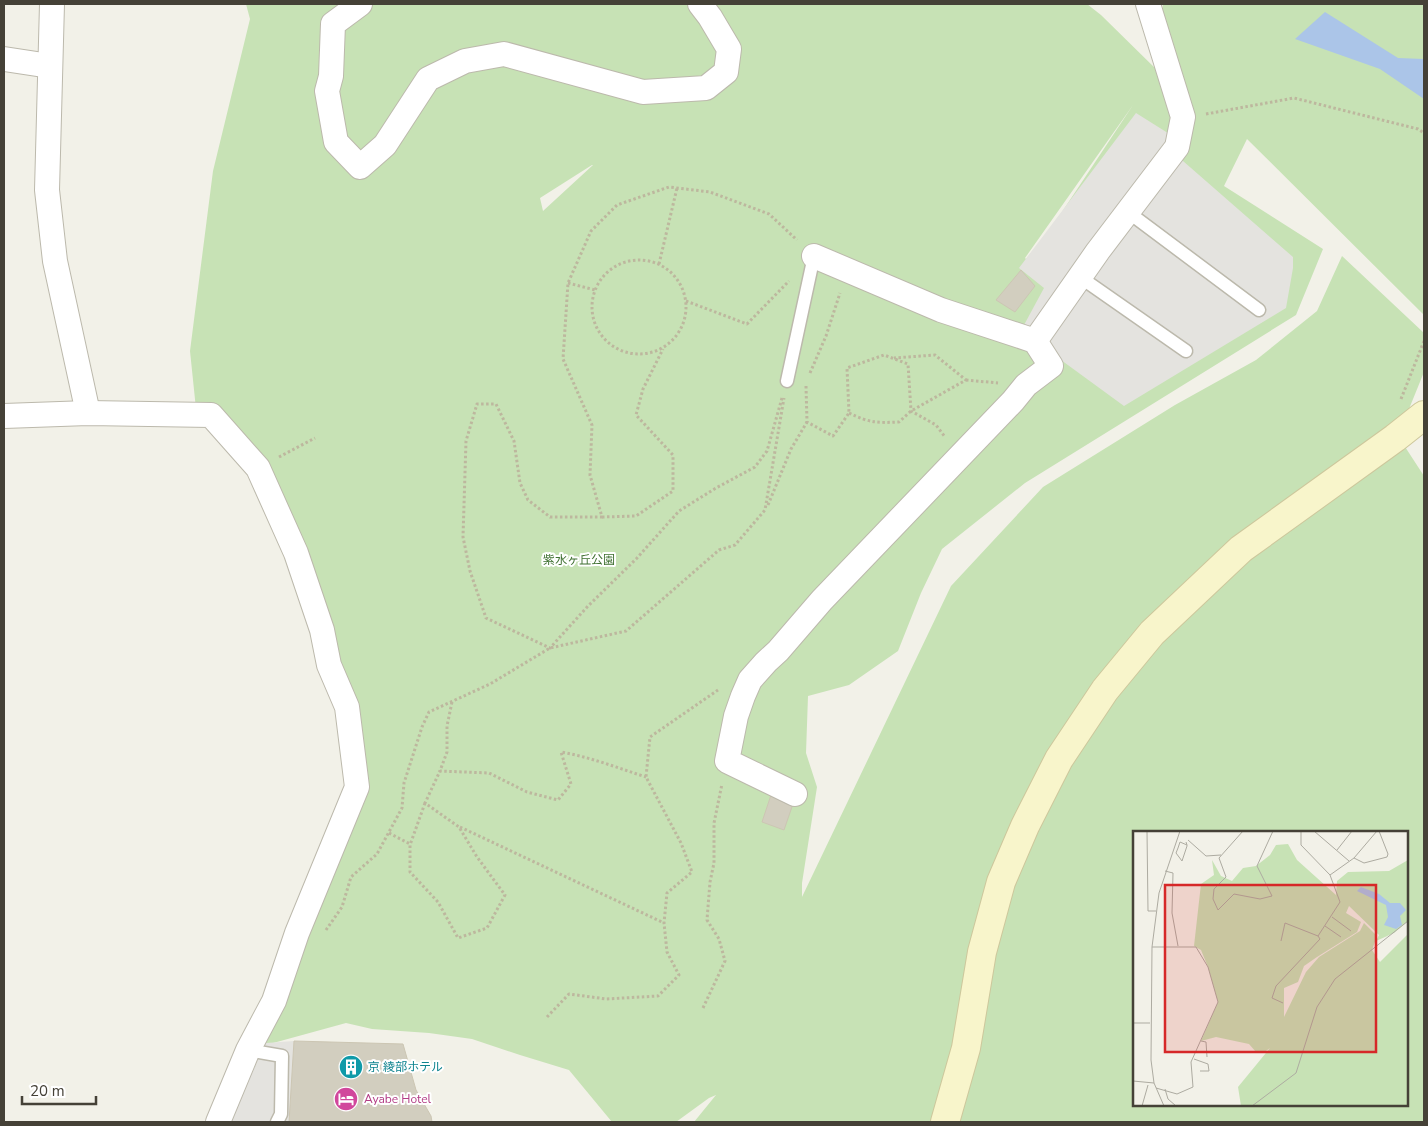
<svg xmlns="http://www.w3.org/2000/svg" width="1428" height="1126" viewBox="0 0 1428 1126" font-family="'Nunito Sans','Noto Sans JP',sans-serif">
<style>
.green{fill:#c7e2b5;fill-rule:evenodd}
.parking{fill:#e4e3df}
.water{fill:#abc5e8}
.building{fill:#d2cebf;stroke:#ccc6b3}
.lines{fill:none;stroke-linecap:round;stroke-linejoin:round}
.lane-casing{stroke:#bcb9ac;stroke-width:15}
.street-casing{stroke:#bcb9ac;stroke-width:26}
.secondary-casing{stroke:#cdc79c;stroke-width:30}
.path{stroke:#bdb79e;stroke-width:3;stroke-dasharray:2.5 2.5;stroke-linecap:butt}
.lane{stroke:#fff;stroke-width:12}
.street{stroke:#fff;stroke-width:24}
.secondary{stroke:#f8f5cb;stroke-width:28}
.labels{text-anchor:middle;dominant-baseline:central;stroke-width:4;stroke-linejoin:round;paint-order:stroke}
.park-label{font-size:12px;fill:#3f7031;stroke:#fff}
.culture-label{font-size:12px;fill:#0d838f;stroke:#fff;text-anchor:start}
.hotel-label{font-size:12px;fill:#b23c85;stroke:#fff;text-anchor:start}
.inset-road{fill:none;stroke:#adaba1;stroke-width:1}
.view{fill:#d62828;fill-opacity:0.15;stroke:#d62828;stroke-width:2.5}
.inset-edge{fill:none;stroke:#454137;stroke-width:2.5}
</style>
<rect width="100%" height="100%" fill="#f2f1e8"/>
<!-- green -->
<path class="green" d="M246,4H1087L1101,15L1157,70L1163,4H1424V315L1247,139L1224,186L1323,249L1296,315L1025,483L942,549L921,593L898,651L849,685L808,696L806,753L817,787L802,883V897L951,586L1043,487L1175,405L1256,360L1317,311L1342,256L1424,333V372L1398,436L1424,476V1122H694L716,1095L709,1098L676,1122H612L569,1070L520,1055L472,1039L429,1033L372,1029L346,1023L248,1050L357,786L347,707L246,440L196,409L190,351L213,171L250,19ZM1133,105L1052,227L1026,259L1025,258ZM592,165H593L543,211L540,198ZM1134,832H1407V1105H1134Z"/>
<!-- parking -->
<g class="parking">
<polygon points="1136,113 1171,135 1183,161 1293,257 1293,268 1286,308 1124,406 1035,341 1024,325 1044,288 1019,268"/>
<polygon points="294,1041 289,1122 229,1122 266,1043"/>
</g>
<!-- water -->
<polygon class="water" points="1325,12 1398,58 1424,59 1424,99 1380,69 1295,39"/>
<!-- building -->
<g class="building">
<polygon points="1021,270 1035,286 1015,312 996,300"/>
<polygon points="772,792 794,801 784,830 762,822"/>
<polygon points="294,1041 403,1044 416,1090 431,1116 432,1122 289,1122"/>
</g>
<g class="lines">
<!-- lane casing -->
<g class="lane-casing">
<g id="lane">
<polyline points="1128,212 1259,310"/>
<polyline points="1080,277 1186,351"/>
<polyline points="787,381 814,256"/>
<polyline points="248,1050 282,1056 281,1114 277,1122"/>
</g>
</g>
<!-- street casing -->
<g class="street-casing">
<g id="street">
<polyline points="52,4 47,190 55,261 88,413"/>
<polyline points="360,4 333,24 331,76 327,91 336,142 360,167 385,145 428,79 465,61 504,54 643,92 706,88 726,72 729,49 710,17 700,4"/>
<polyline points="4,59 50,66"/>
<polyline points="1035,341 1098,251 1177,147 1183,117 1148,4"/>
<polyline points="4,416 88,413 211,415 258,468 296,553 322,630 329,665 347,707 357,787 297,933 274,1001 248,1050 218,1122"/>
<polyline points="795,794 727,761 736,716 743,696 750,680 766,662 778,651 822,600 1013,401 1026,385 1051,366 1035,341 941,310 814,256"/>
</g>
</g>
<!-- secondary casing -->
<g class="secondary-casing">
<polyline id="secondary" points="945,1122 966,1048 982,952 1001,882 1025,826 1059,759 1105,690 1152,633 1241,549 1395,438 1424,415"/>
</g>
<!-- path -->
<g class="path">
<polyline points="1206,114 1294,98 1418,129 1424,133"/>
<circle cx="639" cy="307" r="47"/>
<polyline points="659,264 677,188"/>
<polyline points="568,283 595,290"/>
<polyline points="686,301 747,324 789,281"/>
<polyline points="810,373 826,336 840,293"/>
<polyline points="966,380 998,383"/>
<polyline points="806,386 807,422 833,436 849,413 847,368 884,355 908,364 911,411 936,425 945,437"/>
<polyline points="782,398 767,451 755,467 716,488 679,511 637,558 588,606 550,648 486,618 470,571 463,537 466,441 477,404 496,404 514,441 520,483 528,500 550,517 602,517 590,475 592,425 563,359 568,283 591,231 617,205 669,187 710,192 769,214 797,240"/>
<polyline points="1401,399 1424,341"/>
<path d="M849,413C869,423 878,423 899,422L911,411L966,380L935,355L894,358"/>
<polyline points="279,457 315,438"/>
<polyline points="768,505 791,449 807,422"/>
<polyline points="602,517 636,516 673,491 673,455 636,415 643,389 663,349"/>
<path d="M452,702L447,726V752L440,771L489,773L527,792L558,800L571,784L561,752C590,757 618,768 646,777"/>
<polyline points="425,803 410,845 410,872 438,902 458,938 487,928 505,895 477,857 459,827 425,803 440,771"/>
<polyline points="460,827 664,923"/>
<polyline points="389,833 410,844"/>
<polyline points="326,930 342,907 351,877 377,854 402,808 404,783 422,727 429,712 490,684 550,648 626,631 719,550 735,545 765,510 784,398"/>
<polyline points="703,1008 725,961 719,939 707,920 710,882 714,863 714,823 722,784"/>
<polyline points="547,1017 569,994 606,999 658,996 679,975 667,952 664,923 667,893 692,872 681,843 646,777 650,737 718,690"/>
</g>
<!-- lane -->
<use href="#lane" class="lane"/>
<!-- street -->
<use href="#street" class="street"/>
<!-- secondary -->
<use href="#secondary" class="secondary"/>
</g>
<!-- icons -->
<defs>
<g id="building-disc" transform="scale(1.25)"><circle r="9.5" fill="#0f9aa8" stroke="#fff"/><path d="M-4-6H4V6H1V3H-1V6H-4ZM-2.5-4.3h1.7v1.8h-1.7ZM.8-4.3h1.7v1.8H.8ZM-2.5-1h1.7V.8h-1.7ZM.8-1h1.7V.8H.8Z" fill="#fff"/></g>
<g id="hotel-disc" transform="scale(1.25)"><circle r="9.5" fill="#d1479c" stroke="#fff"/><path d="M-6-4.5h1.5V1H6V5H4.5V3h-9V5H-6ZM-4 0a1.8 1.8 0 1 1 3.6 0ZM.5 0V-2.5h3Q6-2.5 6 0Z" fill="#fff"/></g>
</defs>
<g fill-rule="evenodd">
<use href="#building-disc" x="351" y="1067"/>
<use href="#hotel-disc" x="346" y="1099"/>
</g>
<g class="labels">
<!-- park labels -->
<g class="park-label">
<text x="579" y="560">紫水ヶ丘公園</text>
</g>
<!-- culture labels -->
<g class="culture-label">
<text x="368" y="1067">京 綾部ホテル</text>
</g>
<!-- hotel labels -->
<g class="hotel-label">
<text x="364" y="1099">Ayabe Hotel</text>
</g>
</g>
<!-- overview -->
<g transform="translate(1133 831)">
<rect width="275" height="275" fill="#f2f1e8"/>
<path d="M155,13L164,29L203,64L204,50L215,41L256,40L275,29V90L261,102L243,110L246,104L216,75L213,82L228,91L224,101L184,126L171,135L165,151L151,157V186L173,141L186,126L227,100L231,92L244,105L239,119L247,131L275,103V275H108L105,256L137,217L130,222L123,221L116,213L83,206L68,210L85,171L75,136L68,119L61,115L68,53L81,44L79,29L88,45L99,50L110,37L123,35L137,24L143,14Z" fill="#c7e2b5"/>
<path d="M228,56L246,63L257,72H267L273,79L267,85L269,94L263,98L251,94L255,86L253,74L224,60Z" fill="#abc5e8"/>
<path class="inset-road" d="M14,0L15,80H23M110,0L86,27L93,46L81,58L80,68L85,79L101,63L127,68L139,65L124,35L140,0M181,0L216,30M55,9L73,25L88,24M53,11L54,14V15L49,30L43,22L45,17L47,11L54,14M204,19L219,0M221,27L231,32L254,26L255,23L246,0M32,40L40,42L39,82L45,115M197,44L221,27L244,0M199,86L218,100M192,95L208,106M148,110L152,92L185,105M19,116H63L75,136L85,171L58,231L60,256L44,263L23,257M150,172L139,167L143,155L187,108L185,105L207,71L197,44L168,14V0M0,192H17M68,210L73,211L74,226M61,228L75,233L76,240H67M0,250L21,252M32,258L35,268L43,275M9,275L15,254M31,275L21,252L18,229L19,116L26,62L47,0M119,275L163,242L184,176L202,148L275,90"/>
<path class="view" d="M32,54H243V221H32Z"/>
<rect width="275" height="275" class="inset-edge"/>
</g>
<!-- border -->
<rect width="1428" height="1126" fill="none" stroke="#454137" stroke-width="10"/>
<!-- scale -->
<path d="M22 1096v8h74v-8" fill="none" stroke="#454137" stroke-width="2.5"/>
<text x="30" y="1096" font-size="15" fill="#454137" stroke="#ffffff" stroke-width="4" paint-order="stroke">20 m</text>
</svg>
